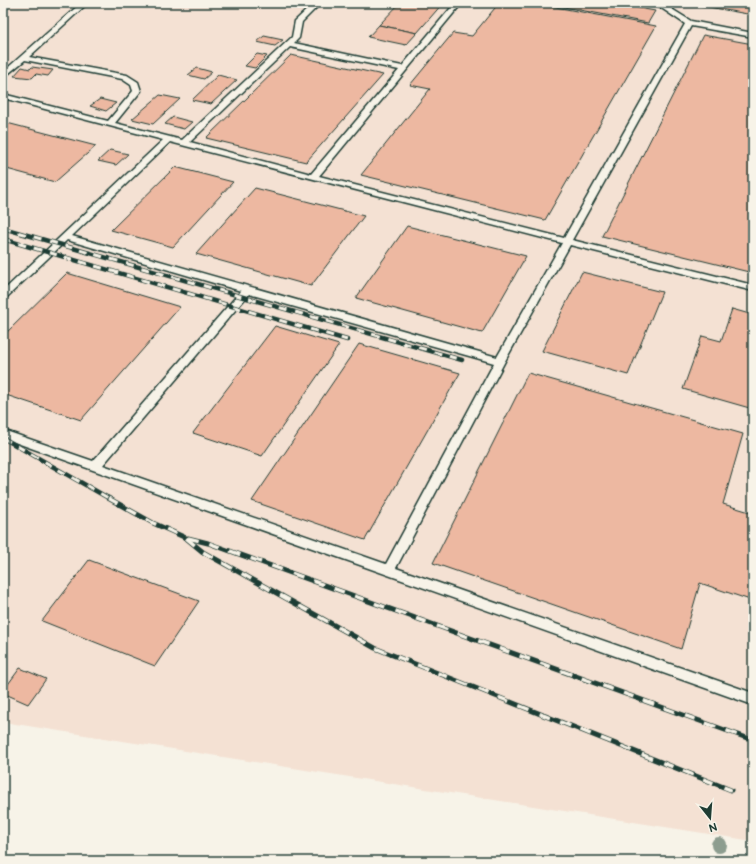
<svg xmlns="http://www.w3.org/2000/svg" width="756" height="864" viewBox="0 0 756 864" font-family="'Balsamiq Sans',sans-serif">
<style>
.built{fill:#f4e1d3}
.building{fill:#edb8a1;stroke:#1f3d34}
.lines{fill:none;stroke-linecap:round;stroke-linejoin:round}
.lane-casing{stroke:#1f3d34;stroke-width:3}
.lane{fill:#f7f3e8;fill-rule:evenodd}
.rail-far1-casing{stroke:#1f3d34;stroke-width:4.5}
.rail-casing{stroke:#1f3d34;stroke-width:5}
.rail-far1{stroke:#f7f3e8;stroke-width:3;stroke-dasharray:8;stroke-linecap:butt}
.rail{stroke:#f7f3e8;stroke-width:3.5;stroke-dasharray:11;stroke-linecap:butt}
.tree{fill:#8d9d8f}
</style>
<rect width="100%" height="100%" fill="#f7f3e8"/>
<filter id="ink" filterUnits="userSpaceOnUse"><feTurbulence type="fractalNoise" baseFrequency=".025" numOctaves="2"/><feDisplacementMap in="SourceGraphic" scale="8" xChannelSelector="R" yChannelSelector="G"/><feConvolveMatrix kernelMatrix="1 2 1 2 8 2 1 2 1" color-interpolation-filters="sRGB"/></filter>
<g filter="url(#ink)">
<!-- built -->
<polygon class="built" points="3,3 753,3 753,841 3,722"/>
<!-- building -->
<g class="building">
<polygon points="400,3 443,3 417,33 379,25"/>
<polygon points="499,3 534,3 656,26 545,220 361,175 430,89 410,85 453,33 472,36"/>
<polygon points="543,3 612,3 655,11 648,23"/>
<polygon points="686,3 743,3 753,5 753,15"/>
<polygon points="379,25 417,33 406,45 368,37"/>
<polygon points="703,35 753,44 753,273 602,236"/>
<polygon points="264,36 283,40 275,46 257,42"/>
<polygon points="257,54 267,56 255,68 245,66"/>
<polygon points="291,55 383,75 306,162 206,138"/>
<polygon points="22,67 30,69 32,67 53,70 48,76 36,74 32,78 14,76"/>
<polygon points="197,68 212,72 204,79 188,75"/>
<polygon points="218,75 237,80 211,104 192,100"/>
<polygon points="160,95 180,99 153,124 132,119"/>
<polygon points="100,99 116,103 106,111 90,106"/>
<polygon points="173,117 192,122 184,129 165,124"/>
<polygon points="3,122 96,146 55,182 3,168"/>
<polygon points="110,150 128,154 116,165 98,161"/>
<polygon points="175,167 233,182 173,247 111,230"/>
<polygon points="255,188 364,216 311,286 196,254"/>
<polygon points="407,226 526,256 482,333 356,298"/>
<polygon points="582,272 662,292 628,375 542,351"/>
<polygon points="67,273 180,307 81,420 3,394 3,336"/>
<polygon points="732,309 753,315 753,409 683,389 702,336 721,341"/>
<polygon points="275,326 339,345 262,456 193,433"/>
<polygon points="359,344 460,373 365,540 252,501"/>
<polygon points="528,373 743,434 723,504 753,513 753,601 700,583 681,649 433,563"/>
<polygon points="89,560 199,601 155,666 42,621"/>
<polygon points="20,668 46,679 28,704 3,693 3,691"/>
</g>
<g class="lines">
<!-- lane casing -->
<g class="lane-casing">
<path id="lane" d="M81,3H88L29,57L127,75L138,82L141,91L115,123L182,140L292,37L295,21L314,3H321L302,22L299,38L294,43L402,66L455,3H462L319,176L564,238L685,24L654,3H662L691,21L753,33V37L691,26L572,240L753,285V291L570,245L505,361L396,568L753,693V705L3,438V430L93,461L241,291L67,240L6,298L3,299V291L163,140L3,98V94L108,121L133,91L131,85L122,79L25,60L3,78V72ZM290,47L399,70L311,174L190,142ZM170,142L562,243L497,357L72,236ZM249,294L494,363L386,564L103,465Z"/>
</g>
<!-- lane -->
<use href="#lane" class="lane"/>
<!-- rail-far1 casing -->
<g class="rail-far1-casing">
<g id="rail-far1">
<polyline points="3,228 462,360"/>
<polyline points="3,239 347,340"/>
<polyline points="3,438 110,499"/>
</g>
</g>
<!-- rail casing -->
<g class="rail-casing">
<g id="rail">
<polyline points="108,498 153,523 186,538 203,552 375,648 731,790"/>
<polyline points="188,538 208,543 747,738"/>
</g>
</g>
<!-- rail-far1 -->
<use href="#rail-far1" class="rail-far1"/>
<!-- rail -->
<use href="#rail" class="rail"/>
</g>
<!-- trees -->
<circle class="tree" cx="719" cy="845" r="8"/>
</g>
<!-- margin -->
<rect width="756" height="864" fill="none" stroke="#f7f3e8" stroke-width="16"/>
<rect x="8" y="8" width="740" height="848" fill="none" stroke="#1f3d34" stroke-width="1.5" filter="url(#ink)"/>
<!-- north arrow -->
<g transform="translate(710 818) rotate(163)" stroke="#f7f3e8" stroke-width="3" paint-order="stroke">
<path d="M0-3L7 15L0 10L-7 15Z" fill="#1f3d34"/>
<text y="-6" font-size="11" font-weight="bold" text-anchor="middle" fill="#1f3d34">N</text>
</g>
</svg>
